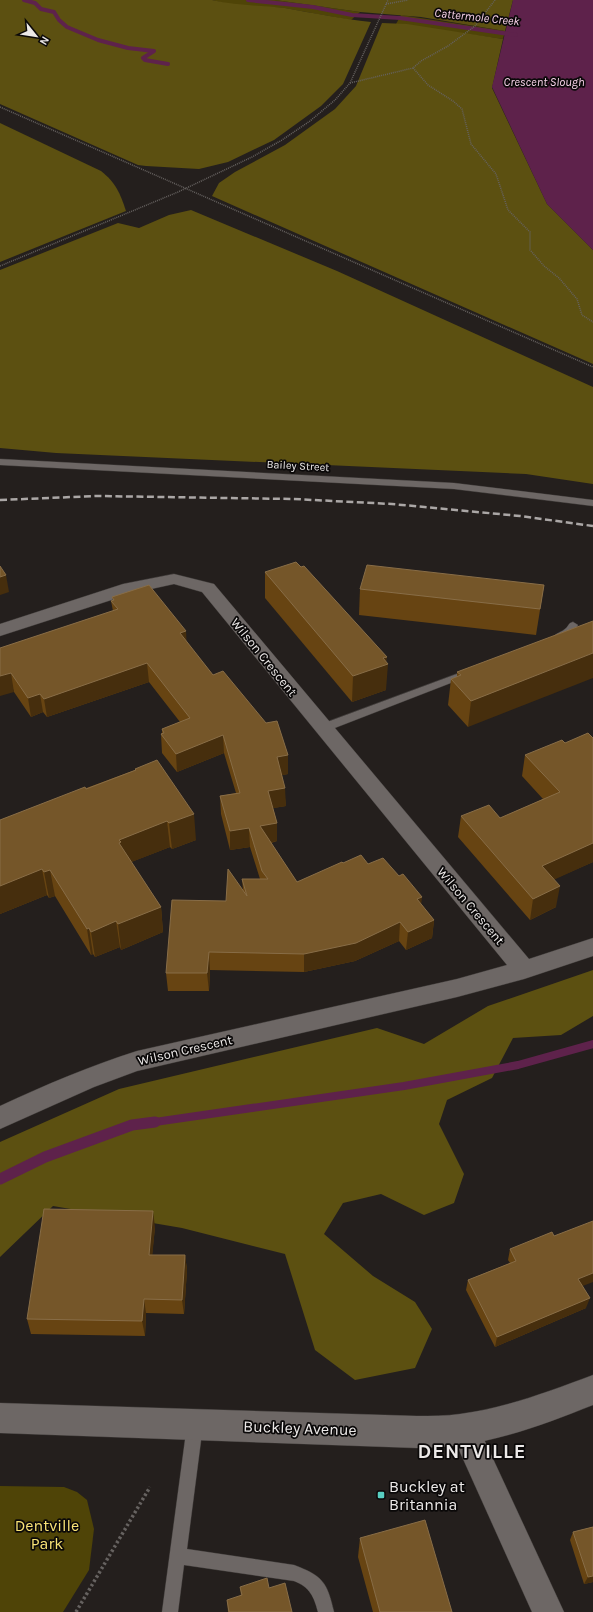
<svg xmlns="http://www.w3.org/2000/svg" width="593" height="1612" viewBox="0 0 593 1612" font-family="Karla,sans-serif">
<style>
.green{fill:#4f4407}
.forest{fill:#5c5011}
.water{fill:#5e224b}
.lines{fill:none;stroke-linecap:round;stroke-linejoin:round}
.stream-far2{stroke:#5e224b;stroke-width:4}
.stream-far1{stroke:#5e224b;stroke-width:8}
.stream{stroke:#5e224b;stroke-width:11}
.service-casing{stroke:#3e3a38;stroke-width:1}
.minor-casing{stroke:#3e3a38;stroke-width:1}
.tertiary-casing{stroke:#3e3a38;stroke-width:1}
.path-far1{stroke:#666260;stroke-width:1.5;stroke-dasharray:1 1;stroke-linecap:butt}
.path{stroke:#666260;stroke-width:3.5;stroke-dasharray:2.5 2.5;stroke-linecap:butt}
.service{fill:#6d6765;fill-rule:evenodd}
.minor{fill:#6d6765;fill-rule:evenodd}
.tertiary{fill:#6d6765;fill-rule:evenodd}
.rail{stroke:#aba7a6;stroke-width:2.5;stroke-dasharray:7 3.5;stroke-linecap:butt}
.wall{fill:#674412}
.shaded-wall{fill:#462e0d}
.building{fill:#755629;stroke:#886d47}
.poi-dot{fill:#58cec1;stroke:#0b0909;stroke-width:1.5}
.labels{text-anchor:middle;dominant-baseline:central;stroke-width:3.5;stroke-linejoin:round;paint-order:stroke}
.far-street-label{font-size:11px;fill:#ece9e8;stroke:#0b0909}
.far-water-label{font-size:12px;font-style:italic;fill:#fad4eb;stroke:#0b0909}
.street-label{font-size:13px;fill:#ece9e8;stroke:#0b0909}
.near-street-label{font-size:16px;fill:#ece9e8;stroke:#0b0909}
.near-poi-label{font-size:16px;fill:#ece9e8;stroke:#0b0909;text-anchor:start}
.near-park-label{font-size:16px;fill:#f9e376;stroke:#0b0909}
.near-district-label{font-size:20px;font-weight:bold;letter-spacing:1px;fill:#ece9e8;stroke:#0b0909}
</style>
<rect width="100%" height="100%" fill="#241f1d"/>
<!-- green -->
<g class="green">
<polygon points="212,0 275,0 360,12 351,20 284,8 232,5"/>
<polygon points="401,15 505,31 503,39 396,24"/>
<polygon points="0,1486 64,1487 77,1492 87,1500 94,1529 89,1570 63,1612 0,1612"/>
</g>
<!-- forest -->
<g class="forest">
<path d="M0,0H212C237,6 260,5 285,8C314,13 342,19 371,22L343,84L321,106L274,140L228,162L199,169L146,166L138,165L0,104Z"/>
<polygon points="275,0 513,0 505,31 421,17 360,12"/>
<polygon points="382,23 407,24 503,39 492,88 547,204 593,250 593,364 212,196 219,183 235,172 285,145 335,109 356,86"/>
<path d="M0,123L101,171C116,183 120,193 126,211L0,262Z"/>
<polygon points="191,210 337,271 593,387 593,484 526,474 56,453 0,448 0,270 118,223 139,228 169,215"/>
<polygon points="593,970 593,1016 561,1035 513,1038 492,1078 447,1100 439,1124 464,1174 454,1203 424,1215 381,1194 343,1203 324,1234 373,1276 415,1302 432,1329 415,1368 355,1380 315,1350 285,1254 182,1228 53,1206 0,1257 0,1142 119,1089 377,1028 424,1044 488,1006"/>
</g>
<!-- water -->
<polygon class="water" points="513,0 593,0 593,250 547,204 492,87"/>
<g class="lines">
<!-- stream-far2 -->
<g class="stream-far2">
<polyline points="24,0 35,3 41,9 54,12 59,20 67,27 98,40 128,48 154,51 143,58 145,60 168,64"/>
<polyline points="248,0 313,7 352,15 400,18 516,35"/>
</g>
<!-- stream-far1 -->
<polyline class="stream-far1" points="148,1123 404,1086 518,1065 593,1044"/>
<!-- stream -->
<polyline class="stream" points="0,1179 45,1157 132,1125 155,1122"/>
<!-- service casing -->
<g class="service-casing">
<g id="service">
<polygon points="0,459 454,483 593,500 593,506 454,489 0,465"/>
<path d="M573,622L578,625C573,633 565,642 555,639L553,637C556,633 562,632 565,629C569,626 568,623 573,622Z"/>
<polygon points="470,669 474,670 475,672 474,674 327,731 319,731 318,728 319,725"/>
<path d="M195,1417L200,1420L203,1425L187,1549L294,1565C323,1576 327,1582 334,1612H318C314,1597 310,1587 294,1581L184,1565L178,1612H162L187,1425L190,1420Z"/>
</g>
</g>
<!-- minor casing -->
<g class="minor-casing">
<g id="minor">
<path d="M174,574L214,584L529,959L593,938V956L524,979L457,997L137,1071L94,1087L0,1129V1106C45,1085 90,1066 137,1051L457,979L507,965L202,592L174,584L133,593L0,636V624L123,584Z"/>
<polygon points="465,1415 475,1420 564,1612 532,1612 450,1430 455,1420"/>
</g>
</g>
<!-- tertiary casing -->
<g class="tertiary-casing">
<path id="tertiary" d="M593,1375V1405C550,1422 506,1439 460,1445C446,1447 431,1447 417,1448L0,1433V1403L417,1416C431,1416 446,1416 460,1414C506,1408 550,1391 593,1375Z"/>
</g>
<!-- path-far1 -->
<g class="path-far1">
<polyline points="495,0 475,26 448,46 421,61 413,68 428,85 453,101 462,109 471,144 496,174 508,210 530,232 530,250 544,266 559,278 577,299 582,315 593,322"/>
<polyline points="386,4 408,0"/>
<polyline points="350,83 413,68"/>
<polyline points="0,107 593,367"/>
<polyline points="0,266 178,192 252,157 282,140 310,121 335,100 350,83 388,0"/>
</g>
<!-- path -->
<polyline class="path" points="76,1612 150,1487"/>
<!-- service -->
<use href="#service" class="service"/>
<!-- minor -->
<use href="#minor" class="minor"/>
<!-- tertiary -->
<use href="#tertiary" class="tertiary"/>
<!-- rail -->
<polyline class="rail" points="0,500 97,496 294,499 392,504 520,516 593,526"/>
</g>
<!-- wall -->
<g class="wall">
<polygon points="265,572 386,662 386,690 352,702 265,598"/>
<polygon points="544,585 536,635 359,615 360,589"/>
<polygon points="112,597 186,641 288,774 282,775 286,806 273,808 277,823 277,841 271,843 297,882 343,863 368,864 421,904 434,920 432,938 406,950 399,941 355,961 304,972 210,970 209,991 168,991 166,973 226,901 243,890 242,879 260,879 250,847 230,850 221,814 220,796 236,793 224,753 177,772 162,753 161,734 162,733 162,729 180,722 149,682 47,717 43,712 31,717 14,692 0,648 113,611 111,601 113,600"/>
<polygon points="593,621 468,727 448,705 451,679 457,677 457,672"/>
<polygon points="593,738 593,862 554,879 556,907 530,920 458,837 461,816 500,818 543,799 522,776 525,755 565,743"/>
<polygon points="135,769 196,840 172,849 170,847 131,862 161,907 163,932 121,950 120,947 95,957 93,954 91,955 55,896 49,898 47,895 0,914 0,820 135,770"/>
<polygon points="155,1227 152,1255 185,1255 187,1270 184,1314 146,1313 145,1336 31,1334 27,1319"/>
<polygon points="510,1249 583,1286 586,1308 495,1347 466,1290 468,1280 510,1263 508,1260"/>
<polygon points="593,1527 593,1582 584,1584 570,1540 573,1532"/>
<polygon points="360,1538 452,1612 373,1612 358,1557"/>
<polygon points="240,1587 269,1588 292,1612 228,1612 227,1600 241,1596"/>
</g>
<!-- shaded-wall -->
<g class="shaded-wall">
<polygon points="6,575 9,592 0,595 0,577"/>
<polygon points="186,631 187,649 180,633"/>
<polygon points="593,653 593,678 468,727 471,701"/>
<polygon points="387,657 386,664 388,664 386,690 352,702 353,676 383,658"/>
<polygon points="147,663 149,682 47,717 44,699"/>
<polygon points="11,673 14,692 0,696 0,676"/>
<polygon points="40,694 43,712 31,717 28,698"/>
<polygon points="223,735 224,753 177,772 176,754"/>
<polygon points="288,755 288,774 277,776 277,757"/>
<polygon points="285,788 286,806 268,809 268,791"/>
<polygon points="194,814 196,840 172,849 169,823"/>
<polygon points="167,821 170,847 124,865 119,843 119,840"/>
<polygon points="277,823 277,841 260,845 260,826"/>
<polygon points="249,828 250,847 230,850 230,831"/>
<polygon points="593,843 593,862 538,887 542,866"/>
<polygon points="42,869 47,895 0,914 0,886"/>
<polygon points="50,870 55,896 49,898 44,872"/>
<polygon points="560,886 556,907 530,920 533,899"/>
<polygon points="422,897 420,915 417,899"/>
<polygon points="161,907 163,932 121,950 118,924"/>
<polygon points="434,920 432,938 406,950 408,932"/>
<polygon points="116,921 120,947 95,957 91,932"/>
<polygon points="400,922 399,941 355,961 304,972 304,954"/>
<polygon points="89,928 93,954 91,955 87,929"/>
<polygon points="209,952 210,970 209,991 207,973"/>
<polygon points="153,1211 155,1227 151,1270 149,1255"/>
<polygon points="185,1255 187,1270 184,1314 182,1300"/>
<polygon points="593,1273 593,1282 575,1289 578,1279"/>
<polygon points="590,1298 586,1308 495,1347 497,1337"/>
<polygon points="144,1299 146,1313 145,1336 142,1321"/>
<polygon points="593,1576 593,1582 584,1584 588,1577"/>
</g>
<!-- building -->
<g class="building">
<polygon points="296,562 301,567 304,566 387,657 383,658 388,664 353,676 265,572"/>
<polygon points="367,565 544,585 540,609 360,589"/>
<polygon points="0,566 6,575 0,577"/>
<polygon points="149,585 186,631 180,633 213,675 223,671 266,723 277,721 288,755 277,757 285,788 268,791 277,823 260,826 297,882 342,862 343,863 361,855 368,864 383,858 399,876 403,874 422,897 417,899 434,920 408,932 400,922 356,943 304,954 209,952 207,973 166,973 172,900 226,901 228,869 247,896 242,879 268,879 262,871 249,828 230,831 220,796 240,793 223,735 176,754 161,734 164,733 162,729 190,718 147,663 44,699 40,694 28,698 11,673 0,676 0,648 118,609 111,601 114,600 112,597"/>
<polygon points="593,621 593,653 471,701 451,679 461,675 457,672"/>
<polygon points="588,733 593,738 593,843 542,866 560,886 533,899 461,816 489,805 500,818 560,792 525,755 562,740 565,743"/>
<polygon points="157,760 194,814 169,823 167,821 119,840 121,842 119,843 161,907 118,924 116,921 91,932 89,928 87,929 50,870 44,872 42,869 0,886 0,820 85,787 86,789 136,770 135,769"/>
<polygon points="44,1209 153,1211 149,1255 185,1255 182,1300 144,1299 142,1321 27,1319"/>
<polygon points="593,1221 593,1273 578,1279 590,1298 497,1337 468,1280 516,1261 510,1249 552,1232 554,1236"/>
<polygon points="425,1520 452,1612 380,1612 360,1538"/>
<polygon points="593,1527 593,1576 588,1577 573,1532"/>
<polygon points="267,1578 269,1588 285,1583 292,1612 229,1612 227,1600 242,1595 240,1587"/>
</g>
<!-- markers -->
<rect class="poi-dot" x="377" y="1491" width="8" height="8" rx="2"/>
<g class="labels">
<!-- far-street labels -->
<g class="far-street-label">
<text transform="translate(298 466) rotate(3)">Bailey Street</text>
</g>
<!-- far-water labels -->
<g class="far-water-label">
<text transform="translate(477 17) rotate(6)">Cattermole Creek</text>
<text x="544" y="82">Crescent Slough</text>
</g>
<!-- street labels -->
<g class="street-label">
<text transform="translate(264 657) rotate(51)">Wilson Crescent</text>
<text transform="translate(471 906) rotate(50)">Wilson Crescent</text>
<text transform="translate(185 1050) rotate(-13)">Wilson Crescent</text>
</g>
<!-- near-street labels -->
<g class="near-street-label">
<text transform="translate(300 1428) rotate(2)">Buckley Avenue</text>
</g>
<!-- near-poi labels -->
<g class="near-poi-label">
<text x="389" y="1486">Buckley at<tspan x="389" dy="18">Britannia</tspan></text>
</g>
<!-- near-park labels -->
<g class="near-park-label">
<text x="47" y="1525">Dentville<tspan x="47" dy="18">Park</tspan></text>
</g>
<!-- near-district labels -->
<g class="near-district-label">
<text x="472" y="1451">DENTVILLE</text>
</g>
</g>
<!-- north arrow -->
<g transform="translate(36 36) rotate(120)" stroke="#0b0909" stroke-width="3" paint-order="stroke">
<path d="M0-3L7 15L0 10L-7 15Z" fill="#ece9e8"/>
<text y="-6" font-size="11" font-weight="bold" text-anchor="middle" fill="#ece9e8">N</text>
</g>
</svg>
